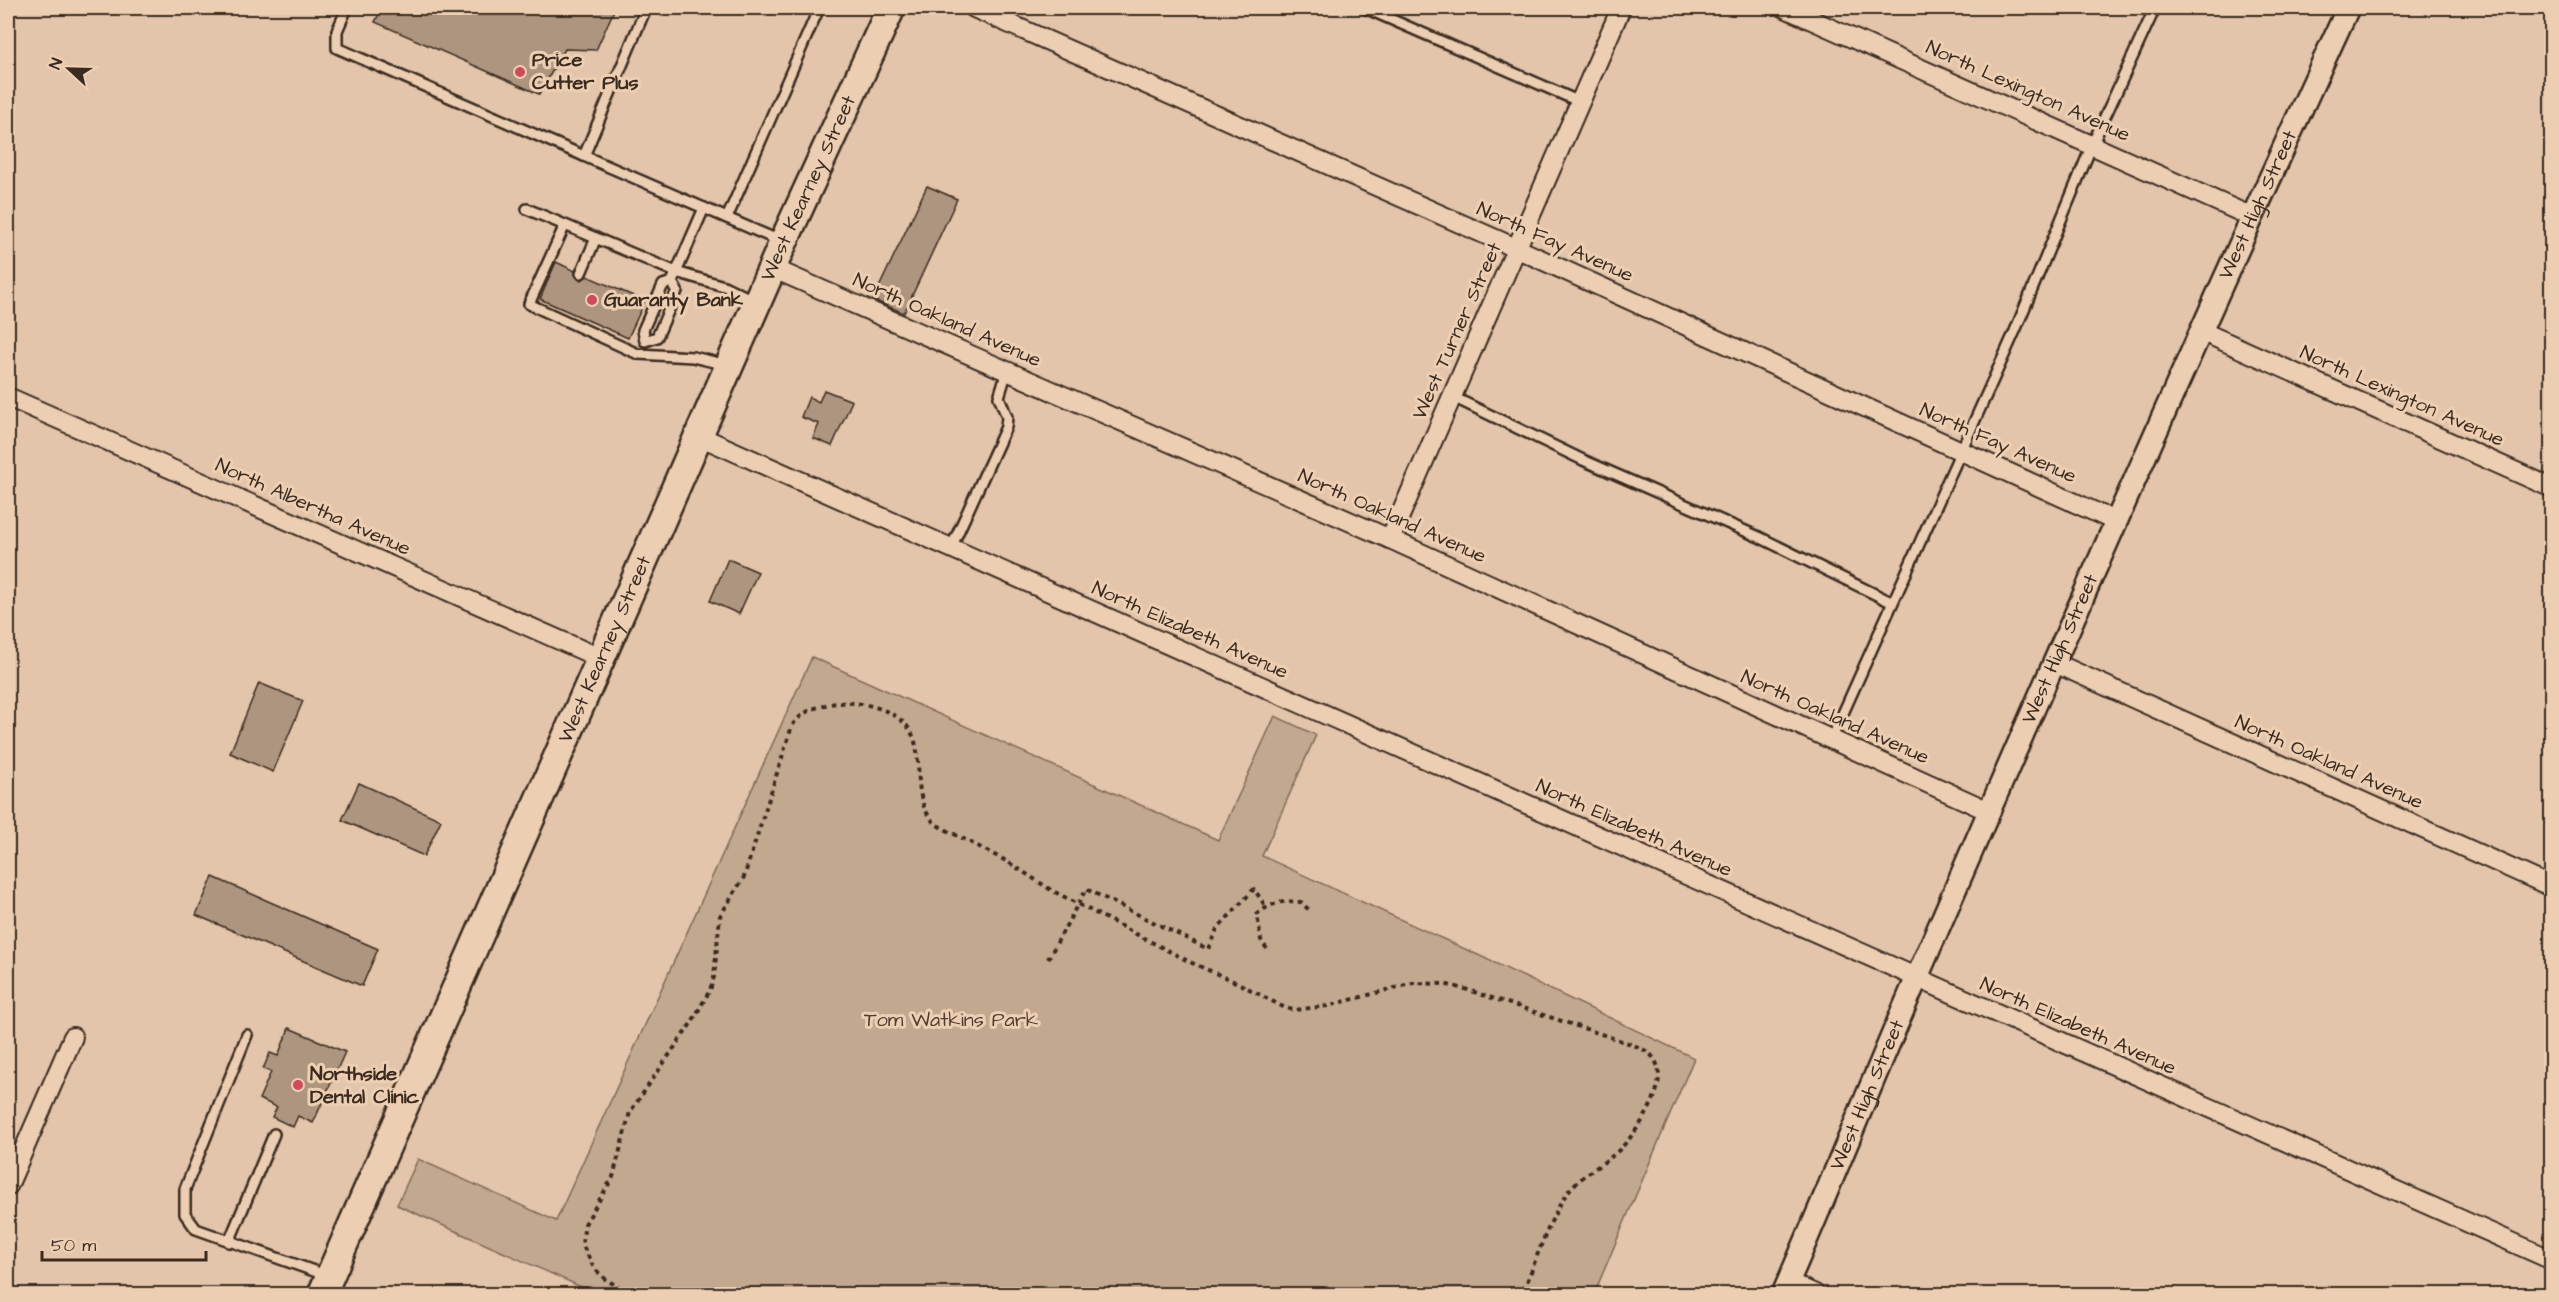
<svg xmlns="http://www.w3.org/2000/svg" width="2559" height="1302" viewBox="0 0 2559 1302" font-family="'Architects Daughter',sans-serif">
<style>
.green{fill:#c3a890;stroke:#7f6957;stroke-width:1.5}
.building{fill:#ae957f;stroke:#3b2a1e;stroke-width:1.5}
.lines{fill:none;stroke-linecap:round;stroke-linejoin:round}
.service-casing{stroke:#3b2a1e;stroke-width:14}
.minor-casing{stroke:#3b2a1e;stroke-width:22}
.tertiary-casing{stroke:#3b2a1e;stroke-width:26}
.primary-casing{stroke:#3b2a1e;stroke-width:32}
.path{stroke:#3b2a1e;stroke-width:4;stroke-dasharray:4.5 4.5;stroke-linecap:butt}
.service{stroke:#eccfb3;stroke-width:9}
.minor{stroke:#eccfb3;stroke-width:18}
.tertiary{stroke:#eccfb3;stroke-width:21}
.primary{stroke:#eccfb3;stroke-width:27}
.poi-dot{fill:#d1495b;stroke:#eccfb3;stroke-width:2}
.labels{text-anchor:middle;dominant-baseline:central;stroke-width:6;stroke-linejoin:round;paint-order:stroke}
.poi-label{font-size:20px;font-weight:bold;fill:#3b2a1e;stroke:#eccfb3;text-anchor:start}
.street-label{font-size:20px;fill:#3b2a1e;stroke:#eccfb3}
.park-label{font-size:20px;fill:#4f3d2f;stroke:#eccfb3}
</style>
<rect width="100%" height="100%" fill="#e2c5aa"/>
<filter id="ink" filterUnits="userSpaceOnUse"><feTurbulence type="fractalNoise" baseFrequency=".0167" numOctaves="2"/><feDisplacementMap in="SourceGraphic" scale="12" xChannelSelector="R" yChannelSelector="G"/><feConvolveMatrix kernelMatrix="1 2 1 2 8 2 1 2 1" color-interpolation-filters="sRGB"/></filter>
<g filter="url(#ink)">
<!-- green -->
<polygon class="green" points="812,657 1218,840 1275,716 1316,735 1262,856 1478,955 1694,1058 1594,1294 597,1294 397,1205 418,1159 556,1221"/>
<!-- building -->
<g class="building">
<polygon points="382,8 615,8 596,50 565,49 539,94 375,22"/>
<polygon points="927,186 957,199 904,313 873,300"/>
<polygon points="556,262 575,271 578,279 582,280 587,276 645,301 628,338 540,299"/>
<polygon points="824,390 852,401 832,446 813,438 819,424 801,417 809,397 819,402"/>
<polygon points="728,559 758,572 739,614 710,601"/>
<polygon points="259,683 303,701 273,772 230,753"/>
<polygon points="359,783 441,820 424,856 342,820"/>
<polygon points="213,877 378,949 362,986 196,915"/>
<polygon points="289,1028 345,1052 313,1123 298,1116 293,1127 272,1117 277,1107 259,1099 271,1072 263,1069 270,1053 278,1056"/>
</g>
<g class="lines">
<!-- service casing -->
<g class="service-casing">
<g id="service">
<polyline points="347,8 337,31 337,48 584,156 646,8"/>
<polyline points="1365,8 1580,102"/>
<polyline points="584,156 780,241"/>
<polyline points="527,209 676,272 724,286 755,301"/>
<polyline points="727,218 819,8"/>
<polyline points="565,225 529,304 638,354 693,357 727,365"/>
<polyline points="581,273 596,238"/>
<polyline points="672,282 677,291 657,337 645,341 643,330 663,285 672,282 704,208"/>
<polyline points="1453,397 1583,460 1759,537 1891,602"/>
<polyline points="951,548 1006,427 1007,417 999,397 1007,371"/>
<polyline points="1831,740 2015,331 2092,145 2155,8"/>
<polyline points="247,1035 185,1189 185,1214 196,1229 328,1276"/>
<polyline points="229,1242 274,1134"/>
</g>
</g>
<!-- minor casing -->
<g class="minor-casing">
<g id="minor">
<polyline points="974,8 1518,249 2117,522"/>
<polyline points="1785,8 2252,217"/>
<polyline points="772,268 1390,539 1991,812"/>
<polyline points="2201,331 2552,488"/>
<polyline points="8,397 600,658"/>
<polyline points="699,436 2552,1260"/>
<polyline points="1390,539 1621,8"/>
<polyline points="2055,663 2552,887"/>
<polyline points="8,1186 73,1037"/>
<polyline points="1788,1282 1815,1294"/>
</g>
</g>
<!-- tertiary casing -->
<g class="tertiary-casing">
<g id="tertiary">
<path id="s1" d="M1783,1294C1828,1191 1870,1086 1915,982C2056,656 2199,330 2348,8"/>
</g>
</g>
<!-- primary casing -->
<g class="primary-casing">
<g id="primary">
<path id="s2" d="M322,1294L783,243L891,8"/>
</g>
</g>
<!-- path -->
<g class="path">
<path d="M1267,949L1261,940L1257,914C1271,903 1283,900 1301,902L1310,911"/>
<polyline points="1048,959 1086,889 1208,949 1217,929 1254,889 1266,907"/>
<path d="M629,1294L604,1278L594,1268L582,1244L585,1224L613,1177L630,1112L692,1022L710,990L714,977L720,916L744,877L792,726C813,693 882,697 907,726C929,753 906,798 937,825L1008,862L1051,890L1192,963L1238,983L1285,1008L1294,1010L1328,1006L1413,983L1443,984L1465,989L1631,1044C1638,1047 1646,1050 1651,1055C1675,1080 1638,1131 1620,1149C1604,1165 1581,1174 1567,1193C1547,1223 1536,1261 1522,1294"/>
</g>
<!-- service -->
<use href="#service" class="service"/>
<!-- minor -->
<use href="#minor" class="minor"/>
<!-- tertiary -->
<use href="#tertiary" class="tertiary"/>
<!-- primary -->
<use href="#primary" class="primary"/>
</g>
</g>
<!-- markers -->
<g class="poi-dot">
<circle cx="520" cy="72" r="6"/>
<circle cx="592" cy="300" r="6"/>
<circle cx="298" cy="1085" r="6"/>
</g>
<g class="labels">
<!-- poi labels -->
<g class="poi-label">
<text x="532" y="60">Price<tspan x="532" dy="23">Cutter Plus</tspan></text>
<text x="604" y="300">Guaranty Bank</text>
<text x="310" y="1074">Northside<tspan x="310" dy="23">Dental Clinic</tspan></text>
</g>
<!-- street labels -->
<g class="street-label">
<text transform="translate(2028 91) rotate(24)">North Lexington Avenue</text>
<text stroke="none"><textPath href="#s2" startOffset="1208">West Kearney Street</textPath></text>
<text stroke="none"><textPath href="#s1" startOffset="1188">West High Street</textPath></text>
<text transform="translate(1555 242) rotate(24)">North Fay Avenue</text>
<text transform="translate(947 320) rotate(24)">North Oakland Avenue</text>
<text transform="translate(1457 331) rotate(-66)">West Turner Street</text>
<text transform="translate(2402 396) rotate(24)">North Lexington Avenue</text>
<text transform="translate(1998 443) rotate(24)">North Fay Avenue</text>
<text transform="translate(313 507) rotate(24)">North Albertha Avenue</text>
<text transform="translate(1392 516) rotate(24)">North Oakland Avenue</text>
<text transform="translate(1190 630) rotate(24)">North Elizabeth Avenue</text>
<text stroke="none"><textPath href="#s1" startOffset="702">West High Street</textPath></text>
<text stroke="none"><textPath href="#s2" startOffset="704">West Kearney Street</textPath></text>
<text transform="translate(1835 717) rotate(24)">North Oakland Avenue</text>
<text transform="translate(2329 762) rotate(24)">North Oakland Avenue</text>
<text transform="translate(1634 828) rotate(24)">North Elizabeth Avenue</text>
<text transform="translate(2078 1026) rotate(24)">North Elizabeth Avenue</text>
<text stroke="none"><textPath href="#s1" startOffset="216">West High Street</textPath></text>
</g>
<!-- park labels -->
<g class="park-label">
<text x="951" y="1020">Tom Watkins Park</text>
</g>
</g>
<!-- margin -->
<rect width="2559" height="1302" fill="none" stroke="#eccfb3" stroke-width="30"/>
<rect x="15" y="15" width="2529" height="1272" fill="none" stroke="#3b2a1e" stroke-width="2" filter="url(#ink)"/>
<!-- north arrow -->
<g transform="translate(69 69) rotate(292)" stroke="#eccfb3" stroke-width="4.5" paint-order="stroke">
<path d="M0-4.5L10 22L0 15L-10 22Z" fill="#3b2a1e"/>
<text y="-9" font-size="16" font-weight="bold" text-anchor="middle" fill="#3b2a1e">N</text>
</g>
<!-- scale -->
<path d="M42 1251v9h164v-9" fill="none" stroke="#3b2a1e" stroke-width="3"/>
<text x="51" y="1251" font-size="18" fill="#3b2a1e" stroke="#eccfb3" stroke-width="4.5" paint-order="stroke">50 m</text>
</svg>
